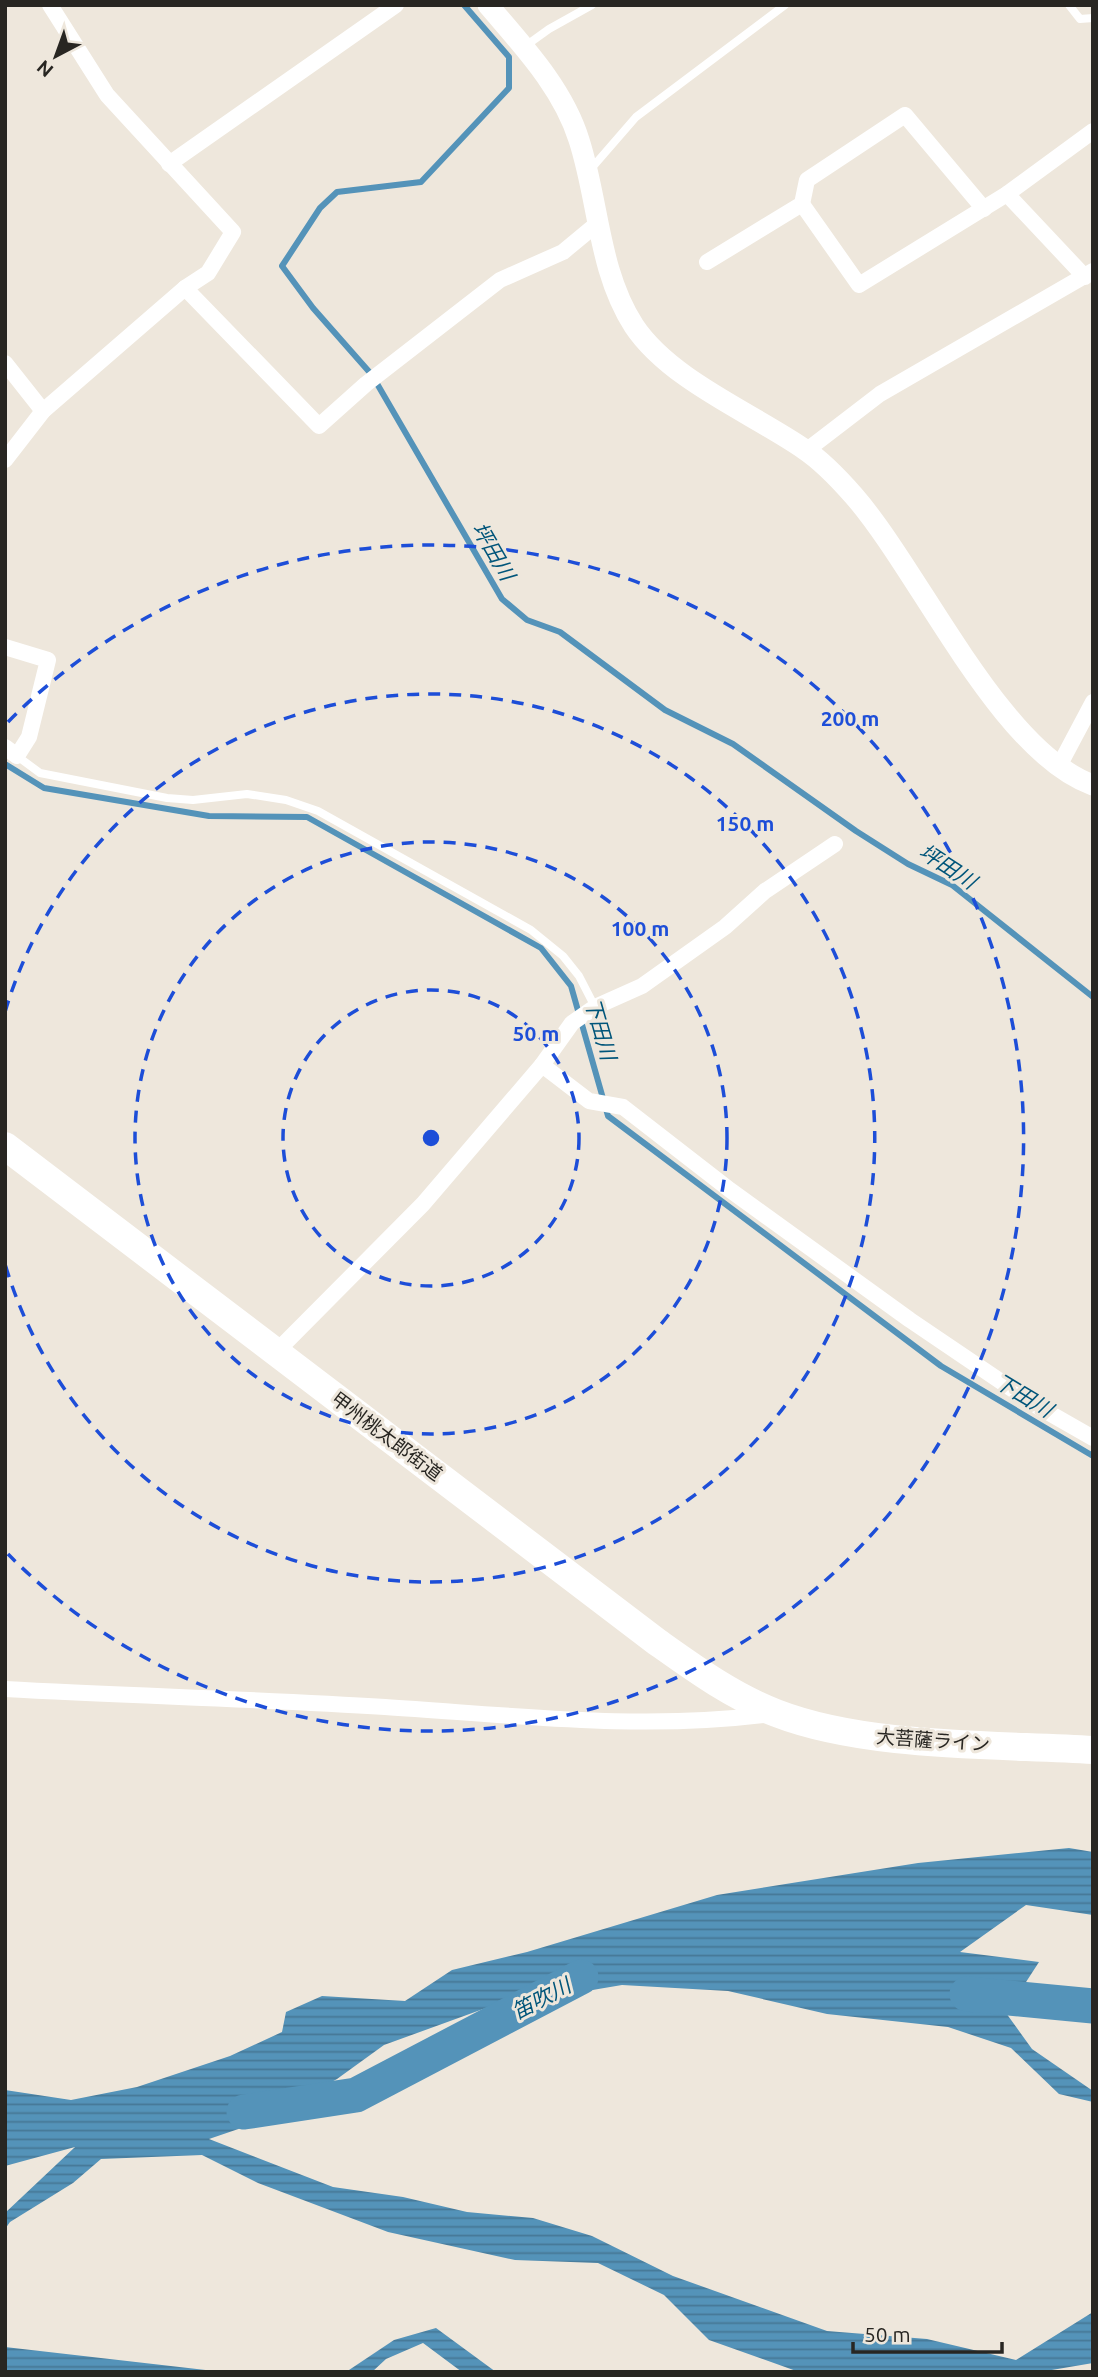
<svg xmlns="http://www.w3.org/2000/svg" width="1098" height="2377" viewBox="0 0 1098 2377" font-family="Ubuntu,'Noto Sans JP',sans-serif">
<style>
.water{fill:url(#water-rules)}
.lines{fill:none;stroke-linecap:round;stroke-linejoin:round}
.stream{stroke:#5493b9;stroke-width:6}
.river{stroke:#5493b9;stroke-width:35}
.lane{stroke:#fff;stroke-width:8}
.street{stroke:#fff;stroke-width:16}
.secondary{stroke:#fff;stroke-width:21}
.highway{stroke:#fff;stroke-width:28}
.ring{fill:none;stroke:#1d4ed8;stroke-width:3.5;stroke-dasharray:12 9}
.labels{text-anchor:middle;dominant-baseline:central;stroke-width:6;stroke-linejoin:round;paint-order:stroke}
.street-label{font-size:19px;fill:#282622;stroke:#eee7dc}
.water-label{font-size:21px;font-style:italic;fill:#00557a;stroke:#eee7dc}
.centre{fill:#1d4ed8;stroke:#eee7dc;stroke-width:3.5}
.ring-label{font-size:21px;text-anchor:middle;font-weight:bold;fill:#1d4ed8;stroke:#eee7dc;stroke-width:6;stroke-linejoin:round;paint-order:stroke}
</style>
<defs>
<pattern id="water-rules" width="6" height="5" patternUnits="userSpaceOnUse" patternTransform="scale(1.75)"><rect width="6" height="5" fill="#5493b9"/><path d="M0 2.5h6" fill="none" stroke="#467896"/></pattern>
</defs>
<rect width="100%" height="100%" fill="#eee7dc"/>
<!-- water -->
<g class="water">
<polygon points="1069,1848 1093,1852 1093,1915 1026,1905 960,1952 1039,1962 1006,2013 1032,2049 1093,2091 1093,2102 1059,2094 1011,2048 948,2027 827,2014 728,1991 622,1985 486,2008 384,2045 337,2079 262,2121 209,2139 333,2187 403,2197 467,2212 533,2218 592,2236 673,2276 827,2331 927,2339 1016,2360 1093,2312 1093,2363 1040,2372 799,2372 709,2340 664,2295 598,2263 515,2260 388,2232 258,2183 202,2155 101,2159 73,2183 10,2222 5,2229 5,2213 75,2147 5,2166 5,2090 71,2100 137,2087 230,2056 282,2032 286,2012 322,1996 405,2001 452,1970 527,1952 717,1895 918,1863"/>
<polygon points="436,2328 496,2372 462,2372 423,2343 386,2359 372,2372 346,2372 394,2340"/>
<polygon points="5,2347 223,2372 5,2372"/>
</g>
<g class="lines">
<!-- stream -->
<g class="stream">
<polyline points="464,5 509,57 509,88 421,182 337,192 320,208 282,266 313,308 372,375 502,599 527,620 560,632 665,710 733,744 856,831 908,864 952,885 1093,997"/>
<polyline points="5,764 44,788 209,816 307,817 541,948 571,986 608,1116 941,1366 1093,1456"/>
</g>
<!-- river -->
<g class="river">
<polyline points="967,1994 1093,2006"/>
<polyline points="244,2112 356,2095 581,1977"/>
</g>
<!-- lane -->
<g class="lane">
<polyline points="1069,5 1080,19 1093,18"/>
<polyline points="524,47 549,29 592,5"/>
<polyline points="590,170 636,117 785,5"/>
<polyline points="17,756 40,773 167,798 193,800 247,794 286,800 318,811 531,930 563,956 579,976 595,1007"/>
</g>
<!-- street -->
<g class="street">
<polyline points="169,164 396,5"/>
<polyline points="1007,194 1085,277"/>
<polyline points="802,204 859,285 1007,194 1093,131"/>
<polyline points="707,262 802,204 807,180 905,115 984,209"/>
<polyline points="185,288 319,426 366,384 500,280 563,252 598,223"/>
<polyline points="5,363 43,411"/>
<polyline points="807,450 880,394 1093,271"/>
<polyline points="5,460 43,411 185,288 208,273 233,232 107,95 50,5"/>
<polyline points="5,647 48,660 29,737 17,756 5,747"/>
<polyline points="1058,768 1093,702"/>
<polyline points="542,1065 572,1023 595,1007 642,986 725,927 765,891 835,844"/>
<polyline points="277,1351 423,1204 542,1065 589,1101 623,1107 730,1190 910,1320 1037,1406 1093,1438"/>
<path d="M5,1689C132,1696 259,1699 385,1707C512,1715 644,1731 771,1714"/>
</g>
<!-- secondary -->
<path class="secondary" d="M488,5C522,45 563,88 579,140C599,202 598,270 634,326C670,380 752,413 804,449C822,461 840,480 854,496C921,573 1000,752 1093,785"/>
<!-- highway -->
<path class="highway" d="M5,1146L657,1642C695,1669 732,1696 776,1713C866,1748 995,1744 1093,1750"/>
</g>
<!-- distance rings -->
<g class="ring">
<circle cx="431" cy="1138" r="148"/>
<circle cx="431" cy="1138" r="296"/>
<path d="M5 1012A444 444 0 1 1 5 1264"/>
<path d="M8 722A593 593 0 1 1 8 1554"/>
</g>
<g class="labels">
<!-- street labels -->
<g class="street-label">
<text transform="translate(387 1436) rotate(37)">甲州桃太郎街道</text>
<text transform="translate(933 1740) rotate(4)">大菩薩ライン</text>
</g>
<!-- water labels -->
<g class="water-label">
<text transform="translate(494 551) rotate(60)">坪田川</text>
<text transform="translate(948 866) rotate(33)">坪田川</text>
<text transform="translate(601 1029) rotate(74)">下田川</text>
<text transform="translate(1024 1395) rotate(31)">下田川</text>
<text transform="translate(541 1998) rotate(-28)">笛吹川</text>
</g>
</g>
<circle cx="431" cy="1138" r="10" class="centre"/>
<g class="ring-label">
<text x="850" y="726">200 m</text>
<text x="745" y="831">150 m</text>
<text x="640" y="936">100 m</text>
<text x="536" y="1041">50 m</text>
</g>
<!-- border -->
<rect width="1098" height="2377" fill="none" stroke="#282622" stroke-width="14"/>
<!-- north arrow -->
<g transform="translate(56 56) rotate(221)" stroke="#eee7dc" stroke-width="5" paint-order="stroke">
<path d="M0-5L12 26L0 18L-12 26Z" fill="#282622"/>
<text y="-10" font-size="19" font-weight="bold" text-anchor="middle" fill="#282622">N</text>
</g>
<!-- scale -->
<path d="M853 2342v10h149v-10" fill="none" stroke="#282622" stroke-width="3.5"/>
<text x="864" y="2342" font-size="21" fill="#282622" stroke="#eee7dc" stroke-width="5" paint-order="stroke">50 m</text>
</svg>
